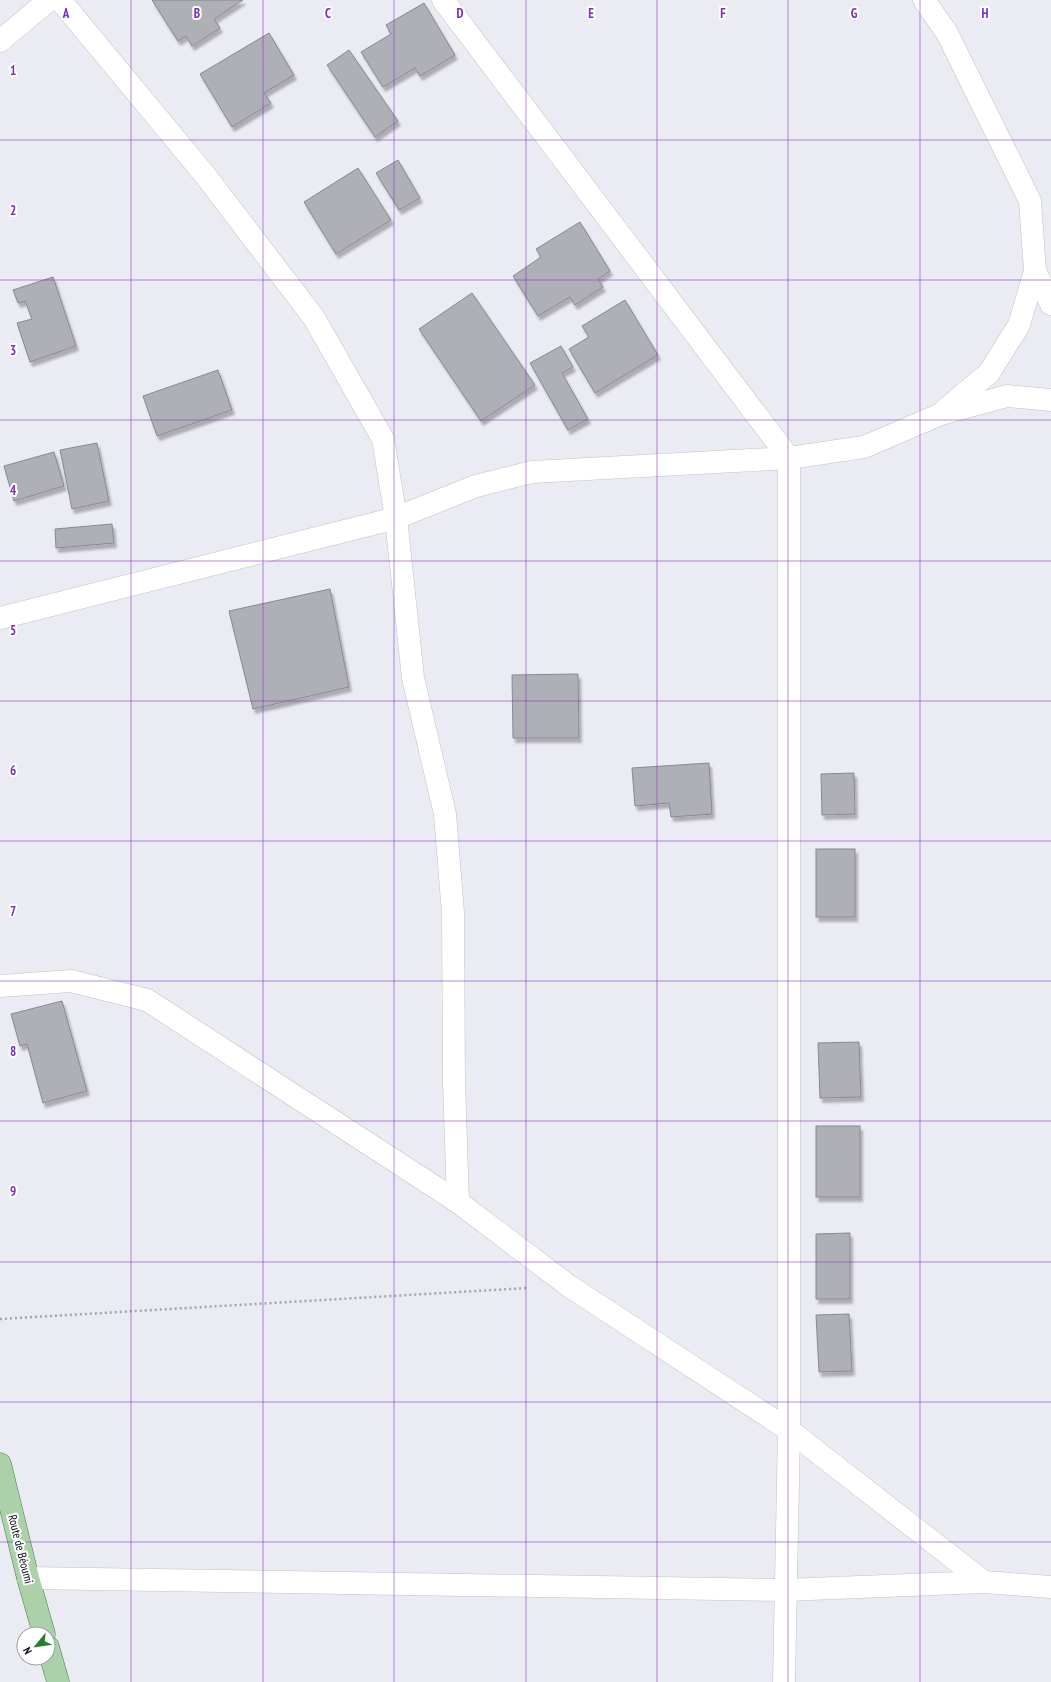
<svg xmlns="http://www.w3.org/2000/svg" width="1051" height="1682" viewBox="0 0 1051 1682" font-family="'PT Sans Narrow',sans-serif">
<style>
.building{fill:#afafb6;stroke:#88888f;filter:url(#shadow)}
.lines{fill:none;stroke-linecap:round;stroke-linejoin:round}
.minor-casing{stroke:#c1c1c8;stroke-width:23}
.secondary-casing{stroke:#c1c1c8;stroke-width:23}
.primary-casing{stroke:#4f794f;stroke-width:23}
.path{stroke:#a3a3a9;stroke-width:2.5;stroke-dasharray:2 3;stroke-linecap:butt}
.minor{stroke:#fff;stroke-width:22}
.secondary{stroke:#fff;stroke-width:22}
.primary{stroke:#abd1aa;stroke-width:22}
.grid{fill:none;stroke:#7b2cbf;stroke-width:1;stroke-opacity:0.55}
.labels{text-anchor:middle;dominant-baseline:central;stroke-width:4;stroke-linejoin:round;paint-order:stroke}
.street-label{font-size:12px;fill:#0c0c0f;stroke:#fff}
.grid-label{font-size:13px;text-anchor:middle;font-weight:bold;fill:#7b2cbf;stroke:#fff;stroke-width:4;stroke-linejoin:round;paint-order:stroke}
</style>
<defs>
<filter id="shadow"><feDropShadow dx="2.5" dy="4.5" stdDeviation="1" flood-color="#0004"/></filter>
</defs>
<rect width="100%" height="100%" fill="#ebebf3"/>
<!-- building -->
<g class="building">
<polygon points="152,0 243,0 214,19 220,28 192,46 186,36 178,41"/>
<polygon points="424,3 455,55 420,76 415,68 383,87 361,52 391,34 386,25"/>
<polygon points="269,33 294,75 264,93 271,103 232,127 200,74"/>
<polygon points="349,50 398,121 375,137 327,65"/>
<polygon points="398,160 420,198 399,210 376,173"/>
<polygon points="358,168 391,220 336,254 304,202"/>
<polygon points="580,222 610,271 598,279 603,287 575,305 570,297 538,316 513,276 541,257 536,249"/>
<polygon points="53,277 76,346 30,362 17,323 32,319 25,301 18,303 13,290"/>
<polygon points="472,293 535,385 481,421 419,329"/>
<polygon points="625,300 658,355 595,393 569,349 589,337 582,326"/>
<polygon points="561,346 573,367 562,373 588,419 568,430 530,363"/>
<polygon points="218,370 232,410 157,436 143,396"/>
<polygon points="97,443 109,501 72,509 60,450"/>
<polygon points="54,452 64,486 14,501 4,466"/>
<polygon points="112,524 114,543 56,548 55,529"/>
<polygon points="330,589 349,687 253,709 229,611"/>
<polygon points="578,674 579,738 513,738 512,675"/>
<polygon points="709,763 712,814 671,817 669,803 635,806 632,768"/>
<polygon points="854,773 855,814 822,815 821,774"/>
<rect x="816" y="849" width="39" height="68"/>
<polygon points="62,1001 87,1091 43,1103 27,1044 20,1046 11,1014"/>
<polygon points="859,1042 861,1097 820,1098 818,1043"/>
<rect x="816" y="1126" width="44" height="71"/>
<polygon points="850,1233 850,1299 816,1299 816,1234"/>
<polygon points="849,1314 852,1371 819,1372 816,1315"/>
</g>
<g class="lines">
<!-- minor casing -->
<g class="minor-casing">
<g id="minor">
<polyline points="60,0 205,175 314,318 383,439 396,518 413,678 445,814 453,913 454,1082 458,1202"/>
<polyline points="443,0 789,458 789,1430 784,1682"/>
<polyline points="924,0 947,33 1030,201 1035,271 1019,325 989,373 945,410"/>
<polyline points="1035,271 1051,304"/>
<polyline points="0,618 396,518 476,486 532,472 789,458 864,447 941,414 1007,396 1051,400"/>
<polyline points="0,986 71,981 147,1000 458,1202 569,1286 789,1430 984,1582"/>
<polyline points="28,1578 785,1590 984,1582 1051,1587"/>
</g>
</g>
<!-- secondary casing -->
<g class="secondary-casing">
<polyline id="secondary" points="0,41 49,0"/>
</g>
<!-- primary casing -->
<g class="primary-casing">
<g id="primary">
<polyline points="0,1464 28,1578 44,1634"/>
<polyline points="48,1647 58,1682"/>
</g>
</g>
<!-- path -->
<polyline class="path" points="0,1319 527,1288"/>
<!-- minor -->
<use href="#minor" class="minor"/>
<!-- secondary -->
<use href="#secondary" class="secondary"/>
<!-- primary -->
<use href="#primary" class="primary"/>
</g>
<!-- grid -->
<path class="grid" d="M131,0V1682M263,0V1682M394,0V1682M526,0V1682M657,0V1682M788,0V1682M920,0V1682M0,140H1051M0,280H1051M0,420H1051M0,561H1051M0,701H1051M0,841H1051M0,981H1051M0,1121H1051M0,1262H1051M0,1402H1051M0,1542H1051"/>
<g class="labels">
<!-- street labels -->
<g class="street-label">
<text transform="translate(21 1549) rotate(76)">Route de Béoumi</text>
</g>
</g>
<g class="grid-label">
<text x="66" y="18">A</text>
<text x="197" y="18">B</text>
<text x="328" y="18">C</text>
<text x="460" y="18">D</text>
<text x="591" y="18">E</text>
<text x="723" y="18">F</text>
<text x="854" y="18">G</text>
<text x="985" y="18">H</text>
<text x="13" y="75">1</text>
<text x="13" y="215">2</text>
<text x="13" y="355">3</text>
<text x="13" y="495">4</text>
<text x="13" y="635">5</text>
<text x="13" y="775">6</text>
<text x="13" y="916">7</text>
<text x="13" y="1056">8</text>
<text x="13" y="1196">9</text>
</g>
<!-- north arrow -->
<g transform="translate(36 1646) rotate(241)"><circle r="19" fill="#ffffff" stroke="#9e9e9f"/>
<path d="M0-3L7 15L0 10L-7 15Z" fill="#257d2b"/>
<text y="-6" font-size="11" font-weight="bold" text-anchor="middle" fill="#0c0c0f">N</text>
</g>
</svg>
